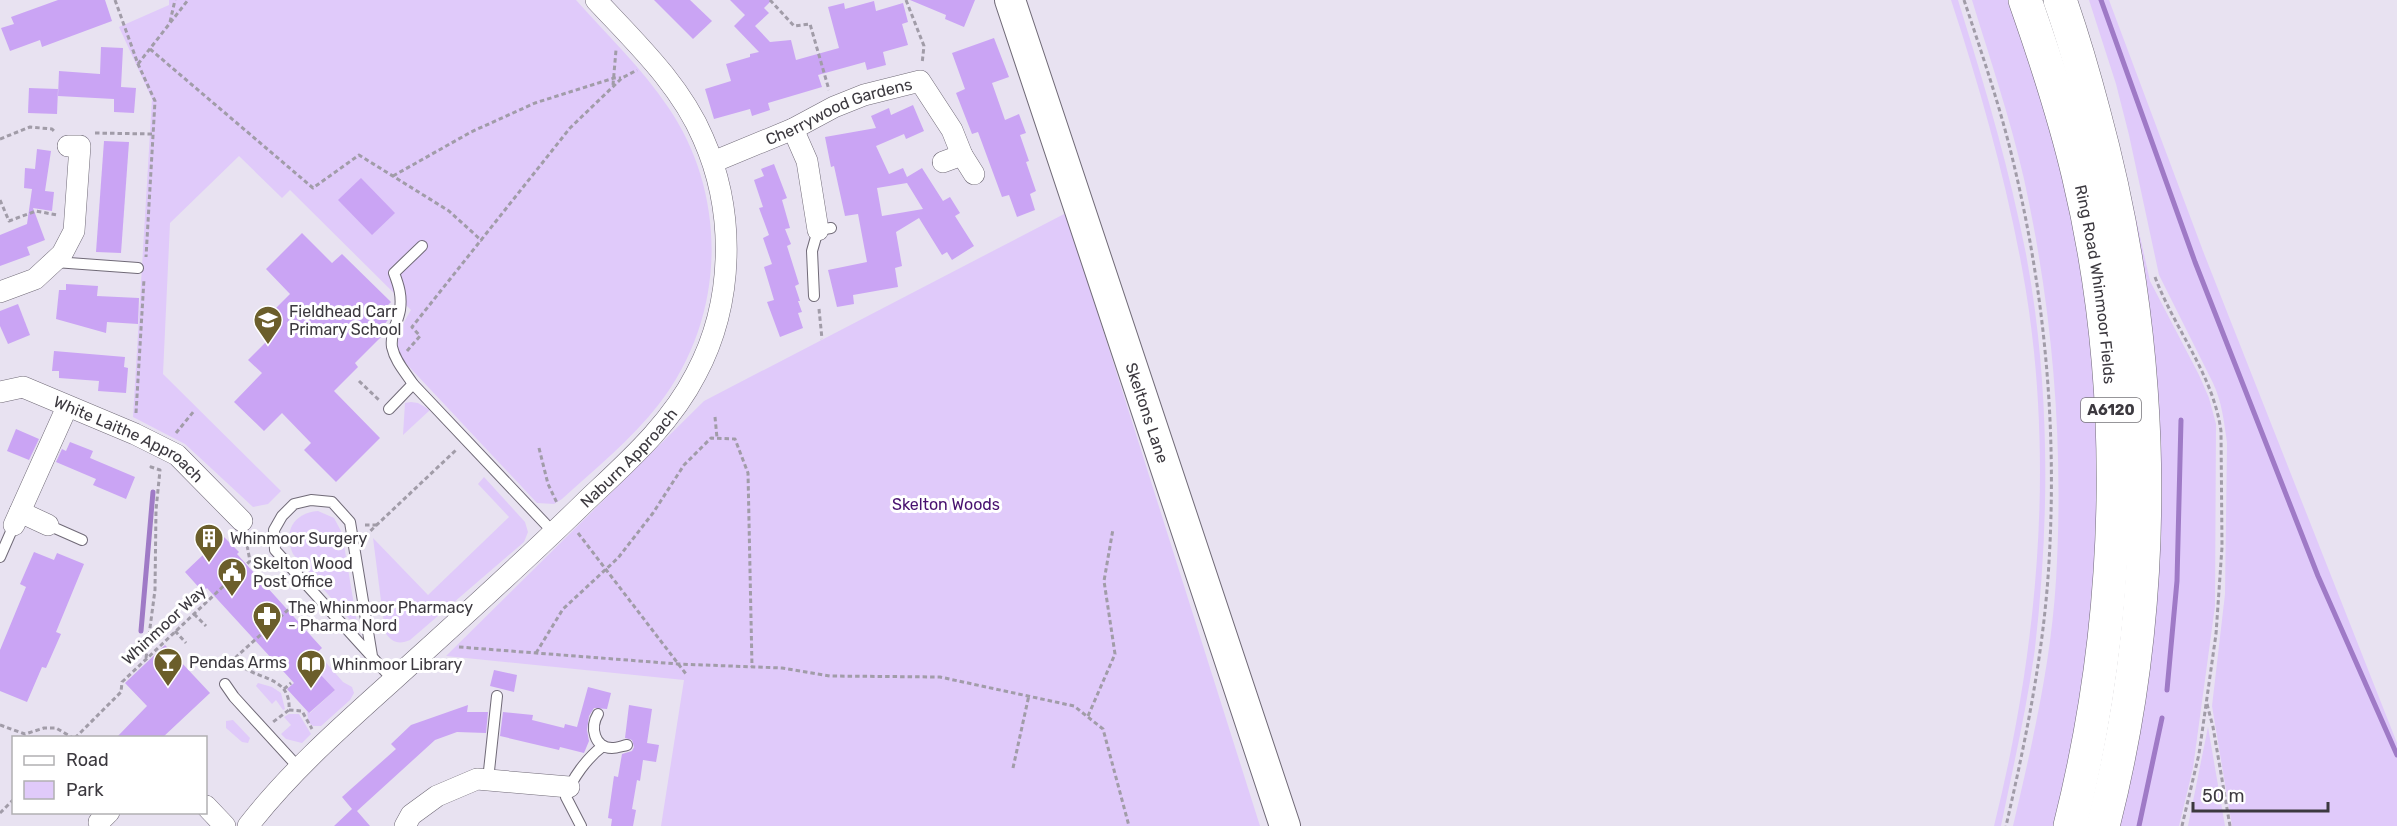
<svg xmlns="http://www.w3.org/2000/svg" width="2397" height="826" viewBox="0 0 2397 826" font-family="Rubik,sans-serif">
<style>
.green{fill:#e0cafa}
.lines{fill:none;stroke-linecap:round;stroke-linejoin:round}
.stream{stroke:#9f7ac6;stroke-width:5}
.building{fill:#caa4f4;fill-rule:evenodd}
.lane-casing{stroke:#706a77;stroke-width:12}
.street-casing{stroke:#706a77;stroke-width:22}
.secondary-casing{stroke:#706a77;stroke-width:32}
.highway-casing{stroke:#706a77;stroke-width:34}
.path{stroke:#a19ca8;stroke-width:3;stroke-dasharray:4.5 3;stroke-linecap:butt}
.lane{stroke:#fff;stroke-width:10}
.street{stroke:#fff;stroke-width:21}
.secondary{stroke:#fff;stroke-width:30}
.highway{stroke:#fff;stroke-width:33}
.labels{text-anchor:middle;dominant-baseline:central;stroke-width:6;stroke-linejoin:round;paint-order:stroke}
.shield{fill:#fff;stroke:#767479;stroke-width:1.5}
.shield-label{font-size:15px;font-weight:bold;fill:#3c393f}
.street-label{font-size:16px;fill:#3c393f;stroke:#fff}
.poi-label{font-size:16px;fill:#3c393f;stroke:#fff;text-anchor:start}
.park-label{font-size:16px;fill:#48126f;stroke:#fff}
</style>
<rect width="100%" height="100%" fill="#e8e2f1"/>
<!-- green -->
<g class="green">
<path d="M169,0H576C607,35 642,68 668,107C729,196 726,318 659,404C631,440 595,469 562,499L554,504L537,503L399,356C395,338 402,325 411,310L290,190L282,198L239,156L170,223L163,374L281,491L268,504L253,507L185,444L133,417L152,99L119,27L169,5Z"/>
<path d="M1951,0H1958L1962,13C1987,93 2010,172 2026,254C2050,383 2050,518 2035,648C2027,708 2013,767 2001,826H1994C2039,645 2056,452 2022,268C2005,176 1980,88 1951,0Z"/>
<path d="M1972,0H2014L2052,118L2095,342L2098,592L2058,826H2013C2032,745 2051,663 2056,580C2064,445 2053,311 2024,179C2010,118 1990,59 1972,0Z"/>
<path d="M2089,0H2109L2203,251L2397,743V826H2232L2212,706L2225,594L2227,443C2224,422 2222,402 2213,383L2159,275L2129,135L2116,84Z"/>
<polygon points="2087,33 2120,147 2150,281 2199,375 2209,398 2216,424 2215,606 2193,768 2179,826 2114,826 2139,700"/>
<polygon points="1066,213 1260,826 661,826 684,680 446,656 704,401"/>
<polygon points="411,402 418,403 430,410 403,435 405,403"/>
<path d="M484,477L525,522L528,532L524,542L410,640C399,645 391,642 385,632L373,538L428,595L509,517L478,484Z"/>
<path d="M318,511L334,518L342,533L358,629L293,554C283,532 293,513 318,511Z"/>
<polygon points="321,657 343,682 352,687 354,693 350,700 321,726 313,726 309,723 307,712 310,713 335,690 312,665"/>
<polygon points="258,683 272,687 281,693 285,709 283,710 276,700 272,704 256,686"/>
<polygon points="289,714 299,714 311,734 302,743 286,739 281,734 291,725 284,717"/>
<polygon points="233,720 250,738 248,743 242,742 226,728 226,721"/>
<polygon points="2208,727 2225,826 2188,826"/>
</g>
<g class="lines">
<!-- stream -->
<g class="stream">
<polyline points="2101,0 2195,262 2318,576 2397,755"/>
<polyline points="141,631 153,492"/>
<polyline points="2167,690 2177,581 2181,420"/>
<polyline points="2139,826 2162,718"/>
</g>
</g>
<!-- building -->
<g class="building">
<polygon points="58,0 105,0 112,21 42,47 40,40 10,51 1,28 14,24 11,17"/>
<polygon points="654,0 690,0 712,21 693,39"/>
<polygon points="730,0 772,0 764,8 769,13 755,26 770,42 791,40 796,60 839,48 828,7 844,3 845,9 874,1 876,11 903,3 908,22 902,24 908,45 883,52 886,65 867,70 865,62 818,75 822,87 768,103 770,110 752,116 750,109 714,119 705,89 731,81 726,64 750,57 750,54 759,52 734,26 745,15"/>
<polygon points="910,0 975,0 964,27 945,19 946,15"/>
<polygon points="994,38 1009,77 992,83 1005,120 1019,114 1026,133 1020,135 1029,161 1026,162 1036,191 1030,194 1035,210 1017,217 1009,195 1002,197 978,132 972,134 956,93 965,89 952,53"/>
<polygon points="101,47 123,48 121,87 136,88 134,113 114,112 114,99 58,96 59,71 100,74"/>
<polygon points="29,88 58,89 57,114 28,113"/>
<path d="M913,105L924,131L906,139L904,134L876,146L889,174L903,168L907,177L922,168L943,201L950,197L960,213L955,216L974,246L952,260L947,252L942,255L919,218L896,232L902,266L895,268L898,287L853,295L854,304L837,307L828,270L867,262L858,214L845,216L834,166L831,167L825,137L876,128L871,116L889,108L891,115ZM907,183L923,209L882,216L877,188Z"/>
<polygon points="104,141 129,142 121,253 96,252"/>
<polygon points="37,149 51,151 45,191 54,192 52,211 33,208 45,240 27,247 30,255 0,266 0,235 27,224 32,189 24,188 25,168 35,169"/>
<polygon points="774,164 787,198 782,200 790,228 785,229 791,244 787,246 799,284 795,286 800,301 798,301 802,312 798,313 803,328 780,337 767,302 774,300 764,267 772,264 763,238 769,235 759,208 763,207 754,180 764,176 761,169"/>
<polygon points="361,178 395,213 372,235 338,200"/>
<polygon points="302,233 332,263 342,254 391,302 383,310 390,317 384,325 387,327 386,332 355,363 358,367 334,391 380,438 336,482 304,450 311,443 282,413 264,431 234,402 262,373 248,360 275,333 263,321 290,294 266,269"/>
<polygon points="66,284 98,286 97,296 139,298 138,324 107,322 106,333 56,319 59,290 66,290"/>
<polygon points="18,304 30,335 8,344 0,326 0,311"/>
<polygon points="54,351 125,357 124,367 128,368 126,393 98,391 99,381 59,378 59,371 52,371"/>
<polygon points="16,429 39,439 29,460 7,451"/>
<polygon points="70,442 93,451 90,458 135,477 126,499 93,485 96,479 56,462 62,449 66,451"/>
<polygon points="223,536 239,552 237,554 322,648 308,661 335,690 309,713 287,689 294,683 207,588 203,592 185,572"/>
<polygon points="34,552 54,560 57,553 84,564 56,632 61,634 46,668 42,667 27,702 0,691 0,650 26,587 20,584"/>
<polygon points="165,645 210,693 162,738 116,738 147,706 125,683"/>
<polygon points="494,670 517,675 514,692 490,686"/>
<polygon points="588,687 611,693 607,709 594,708 589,716 587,730 589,741 584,753 560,747 559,750 500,736 503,712 533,715 532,720 564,728 565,724 577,727"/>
<polygon points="468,705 467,712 488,712 486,733 457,732 435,740 357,811 370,826 334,826 352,809 342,797 396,749 391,744 411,725"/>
<polygon points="629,705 652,709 647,743 659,745 656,762 643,760 640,781 637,780 632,809 636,810 633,826 611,826 612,819 608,818 614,776 618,777 622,754 632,751 634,747 632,740 625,738"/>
</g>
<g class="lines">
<!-- lane casing -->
<g class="lane-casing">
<g id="lane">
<polyline points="55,262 138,268"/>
<polyline points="814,296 812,251 818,230 831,228"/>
<path d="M413,384C405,372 395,361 392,347C390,334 398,322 400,310C402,296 399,286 394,273L422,246"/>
<polyline points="389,409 413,384 554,533"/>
<polyline points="48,525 82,540"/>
<polyline points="0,557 14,525"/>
<polyline points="372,656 350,522 332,502 311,500 294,504 282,516 274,530 275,550 393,680"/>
<polyline points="225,684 234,697 299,768"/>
<path d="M598,714C590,727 594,748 612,748C617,748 622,746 627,745"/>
<polyline points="488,780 497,696"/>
<path d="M581,826L566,797C571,779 588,757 603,746"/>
</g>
</g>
<!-- street casing -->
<g class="street-casing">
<g id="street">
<polyline points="793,129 807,161 818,230"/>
<path id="s1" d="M713,162L793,129L834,107L864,95L920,81L952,130L962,155"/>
<polyline points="943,162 962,155 974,174"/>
<polyline points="0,292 35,279 62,254 74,231 80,146 68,146"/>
<path id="s2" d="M0,392L23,387L135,434L177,455L242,521"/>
<polyline points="20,512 48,525"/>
<polyline points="14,525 67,407"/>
<polyline points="206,806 225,826"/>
<polyline points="99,822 109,812"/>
<path id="s3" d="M248,826C289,773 340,728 390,683C456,623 522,564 585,502C626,463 670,425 696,374C734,303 736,212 703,138C680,84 635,42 596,0"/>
<polyline points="405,826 411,815 437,796 477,779 569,787"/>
</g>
</g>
<!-- secondary casing -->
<g class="secondary-casing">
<g id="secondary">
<path id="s4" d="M1010,0L1285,826"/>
</g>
</g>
<!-- highway casing -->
<g class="highway-casing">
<g id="highway">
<path id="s5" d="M2025,0C2045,57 2064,115 2078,174C2129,386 2123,615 2070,826"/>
<path d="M2060,0C2073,37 2084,75 2094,113C2157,345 2163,592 2103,826"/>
</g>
</g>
<!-- path -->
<g class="path">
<polyline points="115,0 138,64 155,101 146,257"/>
<polyline points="770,0 794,26 810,24 829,90"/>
<polyline points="906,0 924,46 922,64"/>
<path d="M1964,0C1982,54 2001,109 2014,165C2045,295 2057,429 2049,562C2044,651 2026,739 2006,826"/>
<polyline points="170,22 175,0"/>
<polyline points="150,49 313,188 359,155 449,211 482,241"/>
<polyline points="138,64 188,0"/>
<polyline points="613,85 616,50"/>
<polyline points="95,133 153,134"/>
<polyline points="0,139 30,127 52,129 55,132"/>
<polyline points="393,176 471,132 535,103 614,78 621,78"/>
<polyline points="0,200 9,221 36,211 57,215"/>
<path d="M2155,277C2175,330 2213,374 2221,431L2222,547L2216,634L2199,754L2182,826"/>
<polyline points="819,309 822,339"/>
<polyline points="407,351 420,336 412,327 570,128 622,78 637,70"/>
<polyline points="359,381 379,400"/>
<polyline points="136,413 144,279"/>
<polyline points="715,417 717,438"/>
<polyline points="176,433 194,411"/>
<polyline points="539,448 548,484 557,503"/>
<polyline points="365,525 377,525"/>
<polyline points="578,533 686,674"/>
<polyline points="365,536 456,450"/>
<polyline points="194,614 206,626"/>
<polyline points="175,631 186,643"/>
<polyline points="459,647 678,664 782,668 830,676 940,677 1074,706 1103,729 1129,826"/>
<polyline points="536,653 563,609 618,558 653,513 684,465 711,438 735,439 748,473 752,667"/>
<polyline points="146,658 155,590 156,510 160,470 151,467 153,465"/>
<polyline points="235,658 300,599"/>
<path d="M244,668C264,680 291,679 289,710L273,722"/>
<polyline points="284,689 291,683"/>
<polyline points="2207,704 2213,727 2230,826"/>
<polyline points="289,710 302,711 312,729"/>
<polyline points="1088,716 1115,654 1104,581 1113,529"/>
<polyline points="0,725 25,734 44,728 56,728 73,738"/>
<polyline points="75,738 121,692 122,682 250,561 246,540"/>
<polyline points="1013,768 1029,695"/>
<polyline points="0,813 14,799"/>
</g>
<!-- lane -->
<use href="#lane" class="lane"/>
<!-- street -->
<use href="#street" class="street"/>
<!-- secondary -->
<use href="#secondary" class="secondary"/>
<!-- highway -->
<use href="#highway" class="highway"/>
</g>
<!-- icons -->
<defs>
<g id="school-pin" transform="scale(1.5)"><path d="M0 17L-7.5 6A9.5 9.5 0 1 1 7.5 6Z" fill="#6b5e2b" stroke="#fff"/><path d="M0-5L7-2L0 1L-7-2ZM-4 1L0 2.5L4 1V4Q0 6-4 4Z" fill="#fff"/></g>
<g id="building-pin" transform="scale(1.5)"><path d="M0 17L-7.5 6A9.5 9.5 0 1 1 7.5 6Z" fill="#6b5e2b" stroke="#fff"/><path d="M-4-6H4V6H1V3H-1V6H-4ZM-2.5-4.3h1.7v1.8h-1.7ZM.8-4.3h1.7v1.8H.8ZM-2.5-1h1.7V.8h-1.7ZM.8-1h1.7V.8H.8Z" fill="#fff"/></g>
<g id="civic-pin" transform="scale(1.5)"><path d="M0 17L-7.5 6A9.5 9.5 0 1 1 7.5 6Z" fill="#6b5e2b" stroke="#fff"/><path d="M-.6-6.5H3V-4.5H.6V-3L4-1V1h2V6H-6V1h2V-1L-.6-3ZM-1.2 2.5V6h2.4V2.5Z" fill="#fff"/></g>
<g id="pharmacy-pin" transform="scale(1.5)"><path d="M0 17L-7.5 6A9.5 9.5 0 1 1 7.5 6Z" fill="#6b5e2b" stroke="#fff"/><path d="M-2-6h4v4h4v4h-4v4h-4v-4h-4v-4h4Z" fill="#fff"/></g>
<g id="bar-pin" transform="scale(1.5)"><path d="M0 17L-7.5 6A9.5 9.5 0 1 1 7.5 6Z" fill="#6b5e2b" stroke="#fff"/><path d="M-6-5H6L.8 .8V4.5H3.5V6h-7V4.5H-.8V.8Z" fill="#fff"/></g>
<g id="library-pin" transform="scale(1.5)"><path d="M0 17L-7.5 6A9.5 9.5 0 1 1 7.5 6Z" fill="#6b5e2b" stroke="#fff"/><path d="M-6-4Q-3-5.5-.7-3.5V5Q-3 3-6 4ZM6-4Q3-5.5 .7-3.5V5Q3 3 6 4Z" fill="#fff"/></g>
</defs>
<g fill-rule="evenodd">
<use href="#school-pin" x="268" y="320"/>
<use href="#building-pin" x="209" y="538"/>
<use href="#civic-pin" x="232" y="572"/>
<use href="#pharmacy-pin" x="267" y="616"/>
<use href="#bar-pin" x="168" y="662"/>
<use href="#library-pin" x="311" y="664"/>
</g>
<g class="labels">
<!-- shield labels -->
<rect class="shield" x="2081" y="398" width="60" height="24" rx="4.5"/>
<g class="shield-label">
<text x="2111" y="410">A6120</text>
</g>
<!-- street labels -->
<g class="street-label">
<text stroke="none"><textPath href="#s1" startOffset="136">Cherrywood Gardens</textPath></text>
<text stroke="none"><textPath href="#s5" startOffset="294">Ring Road Whinmoor Fields</textPath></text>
<text stroke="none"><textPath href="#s4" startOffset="435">Skeltons Lane</textPath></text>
<text stroke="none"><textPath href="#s2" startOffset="142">White Laithe Approach</textPath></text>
<text stroke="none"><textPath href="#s3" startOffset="530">Naburn Approach</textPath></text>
<text transform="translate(164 625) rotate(-43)">Whinmoor Way</text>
</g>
<!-- poi labels -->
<g class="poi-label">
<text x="289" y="311">Fieldhead Carr<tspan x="289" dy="18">Primary School</tspan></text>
<text x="230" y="538">Whinmoor Surgery</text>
<text x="253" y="563">Skelton Wood<tspan x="253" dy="18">Post Office</tspan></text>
<text x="288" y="607">The Whinmoor Pharmacy<tspan x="288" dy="18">- Pharma Nord</tspan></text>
<text x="189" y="662">Pendas Arms</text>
<text x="332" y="664">Whinmoor Library</text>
</g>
<!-- park labels -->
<g class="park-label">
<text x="946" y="504">Skelton Woods</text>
</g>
</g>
<!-- legend -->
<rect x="12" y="736" width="195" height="78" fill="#ffffff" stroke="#b1b0b2" stroke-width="1.5"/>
<rect x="24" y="756" width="30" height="9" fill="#ffffff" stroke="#b1b0b2" stroke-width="1.5"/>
<text x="66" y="766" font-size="18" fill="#3c393f">Road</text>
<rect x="24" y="781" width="30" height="18" fill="#e0cafa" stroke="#b1b0b2" stroke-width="1.5"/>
<text x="66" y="796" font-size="18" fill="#3c393f">Park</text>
<!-- scale -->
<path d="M2193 802v9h135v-9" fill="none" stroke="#3c393f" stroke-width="3"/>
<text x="2202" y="802" font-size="18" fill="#3c393f" stroke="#ffffff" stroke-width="4.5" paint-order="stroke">50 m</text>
</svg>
